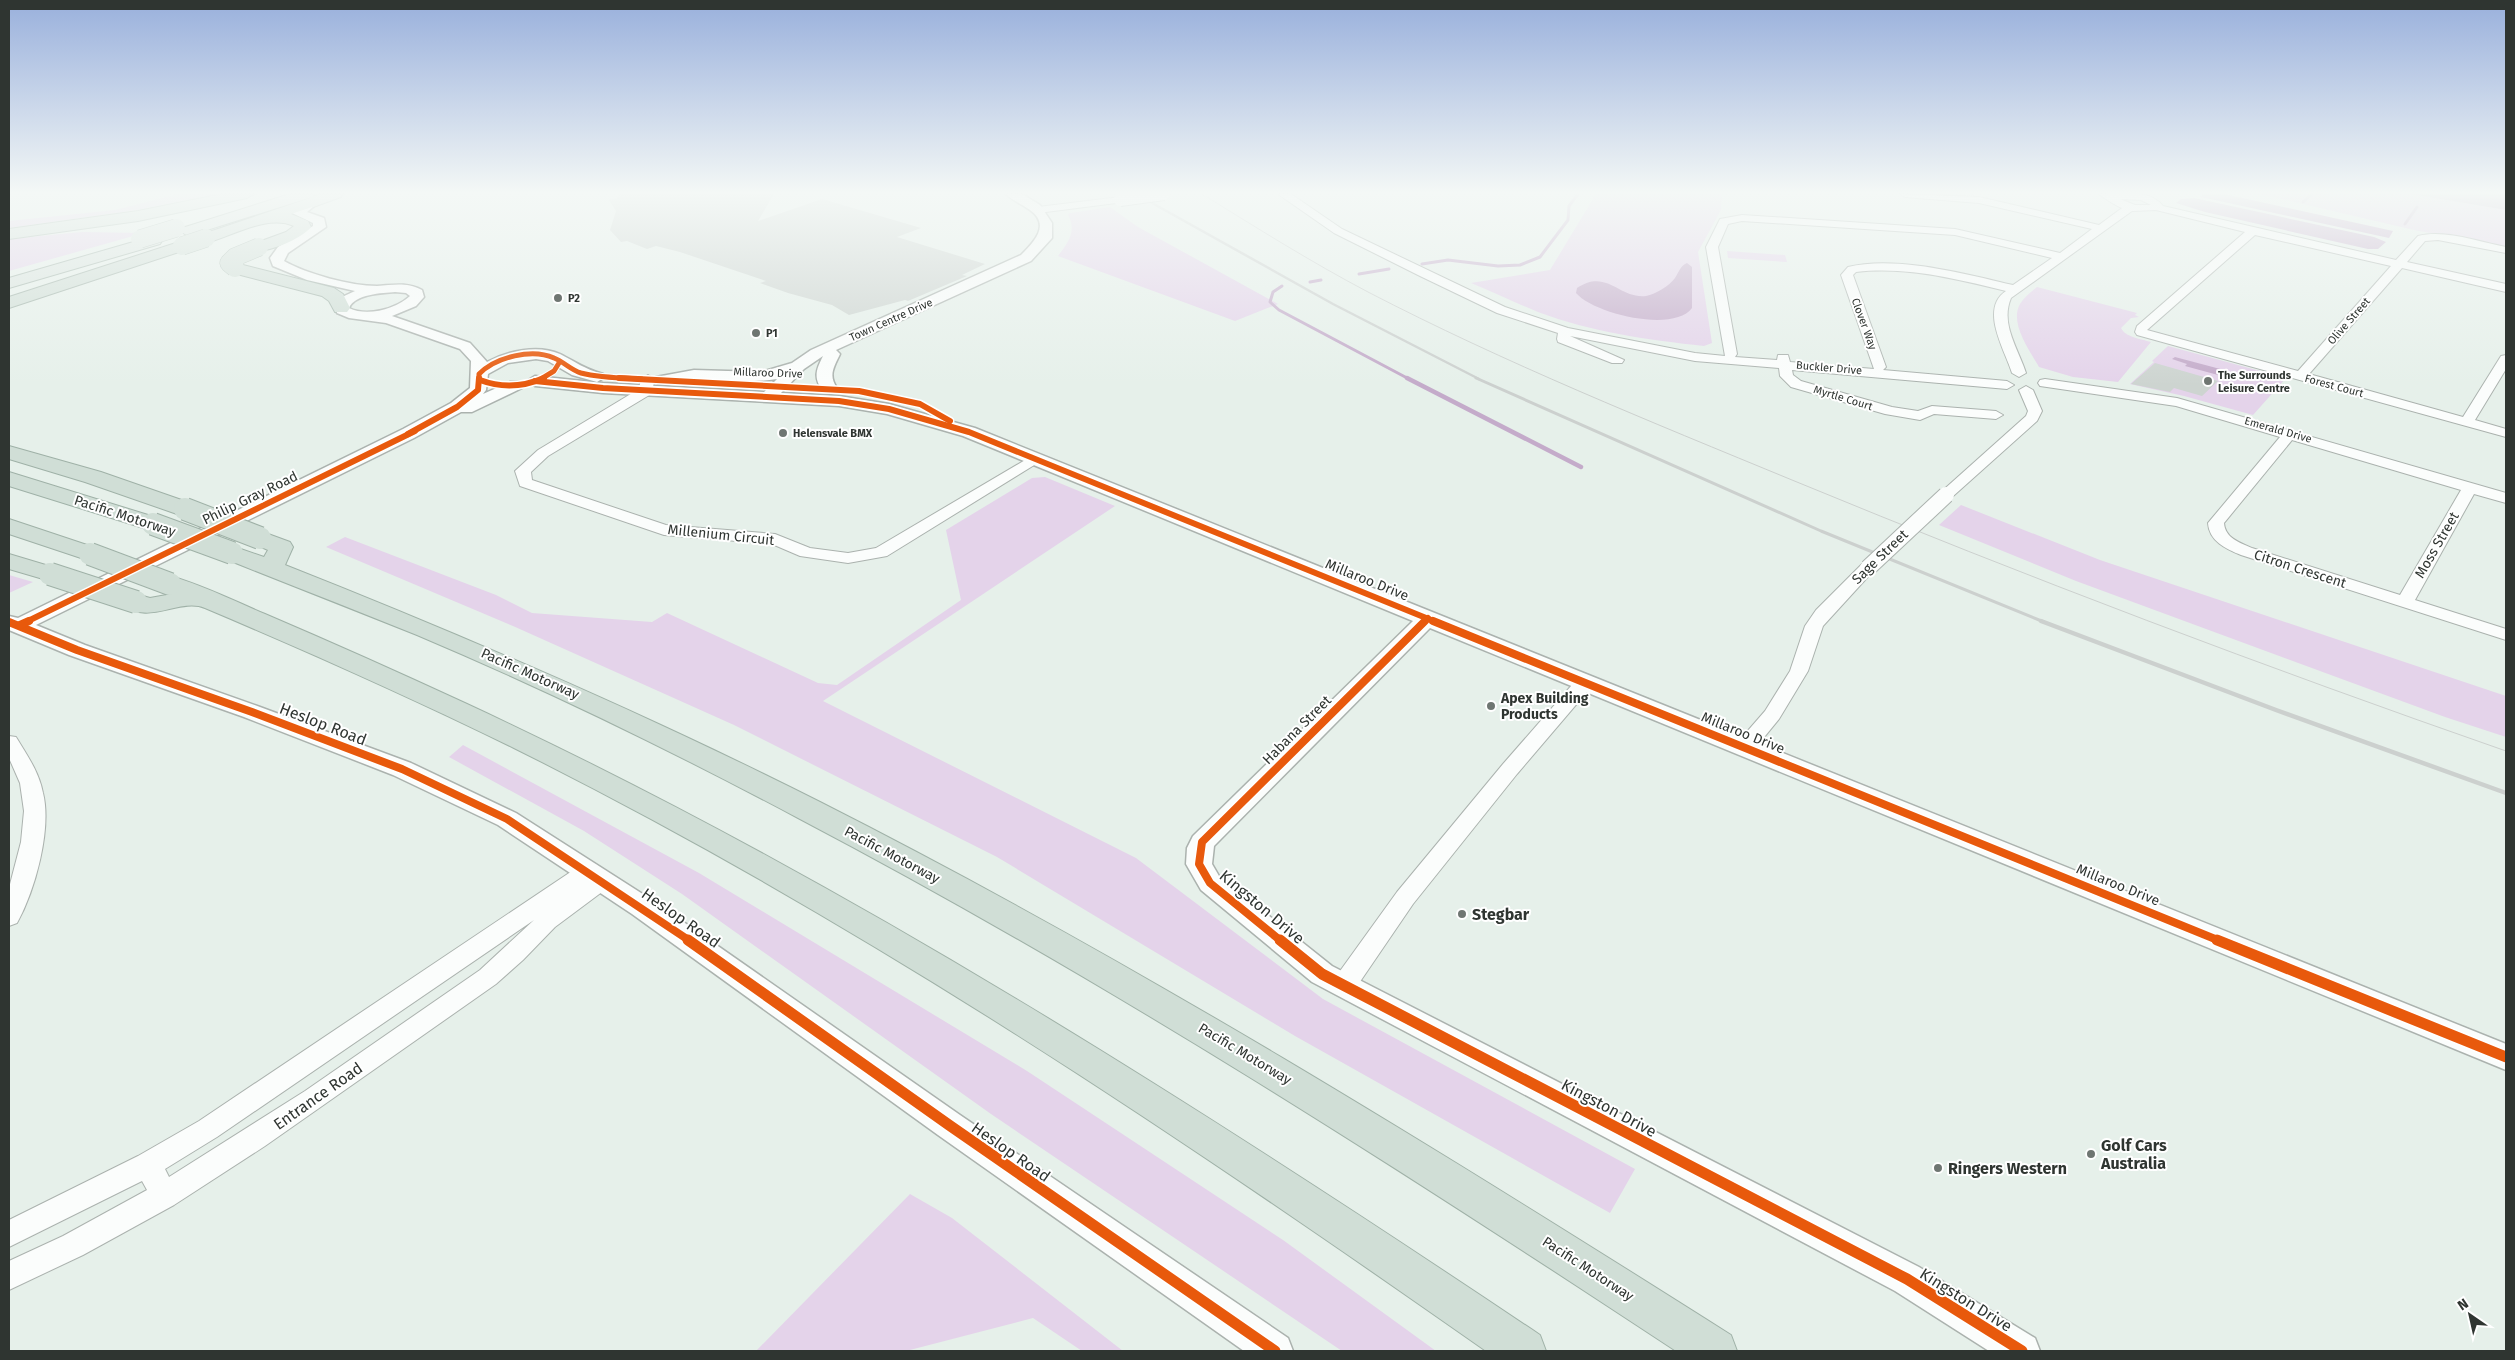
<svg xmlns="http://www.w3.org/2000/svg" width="2515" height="1360" viewBox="0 0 2515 1360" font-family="'Fira Sans',sans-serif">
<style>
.green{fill:#e4d3ea}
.water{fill:#c4abca}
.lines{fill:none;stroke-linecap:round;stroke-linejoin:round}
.stream-far1{stroke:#c4abca;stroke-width:3}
.stream{stroke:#c4abca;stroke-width:4.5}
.building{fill:#cdd4d0}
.minor-casing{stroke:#abb2ae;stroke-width:2}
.tertiary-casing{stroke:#abb2ae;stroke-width:3}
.trunk-casing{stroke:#9fb1a7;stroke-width:2}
.motorway-casing{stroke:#9fb1a7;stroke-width:2}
.minor{fill:#fbfdfc;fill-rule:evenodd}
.tertiary{fill:#fbfdfc;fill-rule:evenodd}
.trunk{fill:#d9e4de;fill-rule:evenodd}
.motorway{fill:#d0ded6;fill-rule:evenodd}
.tram{stroke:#ccd0ce;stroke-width:1}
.rail-far2{stroke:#ccd0ce;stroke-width:2.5}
.rail-far1{stroke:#ccd0ce;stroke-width:3}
.rail{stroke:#ccd0ce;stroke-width:4.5}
.minor-bridge-far1-casing{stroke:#abb2ae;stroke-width:14;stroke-linecap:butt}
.minor-bridge-casing{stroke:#abb2ae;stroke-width:18;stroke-linecap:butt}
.trunk-bridge-casing{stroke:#9fb1a7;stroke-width:19;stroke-linecap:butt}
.motorway-bridge-far1-casing{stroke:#9fb1a7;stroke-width:19;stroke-linecap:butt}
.motorway-bridge-casing{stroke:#9fb1a7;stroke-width:24;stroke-linecap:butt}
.minor-bridge-far1{stroke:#fbfdfc;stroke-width:12}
.minor-bridge{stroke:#fbfdfc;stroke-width:16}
.trunk-bridge{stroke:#d9e4de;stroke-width:18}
.motorway-bridge-far1{stroke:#d0ded6;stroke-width:18}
.motorway-bridge{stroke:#d0ded6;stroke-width:22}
.cycleway-far3-casing{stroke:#fff;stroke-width:7}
.cycleway-far2-casing{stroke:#fff;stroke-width:9}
.cycleway-far1-casing{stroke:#fff;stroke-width:11}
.cycleway-casing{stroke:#fff;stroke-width:14}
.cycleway-far3{stroke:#e8590c;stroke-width:5}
.cycleway-far2{stroke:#e8590c;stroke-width:6}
.cycleway-far1{stroke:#e8590c;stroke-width:8}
.cycleway{stroke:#e8590c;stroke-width:11}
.poi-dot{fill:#6f7672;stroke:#fff;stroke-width:2}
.labels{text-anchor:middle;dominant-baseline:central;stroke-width:4;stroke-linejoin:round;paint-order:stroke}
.far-poi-label{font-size:11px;font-weight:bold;fill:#2f3531;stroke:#fff;text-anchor:start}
.far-street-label{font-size:11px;fill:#2f3531;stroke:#fff}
.street-label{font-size:14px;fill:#2f3531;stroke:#fff}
.poi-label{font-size:14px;font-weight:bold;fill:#2f3531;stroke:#fff;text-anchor:start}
.near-street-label{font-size:16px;fill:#2f3531;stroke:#fff}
.near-poi-label{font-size:16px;font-weight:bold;fill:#2f3531;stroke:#fff;text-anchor:start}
</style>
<rect width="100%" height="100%" fill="#e6f0ea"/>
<!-- green -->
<g class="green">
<polygon points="178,194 218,194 131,211 9,228 9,221 115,210"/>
<path d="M1596,194H1722L1721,210L1698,252L1712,343L1704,346C1649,340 1591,332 1538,312C1516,303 1493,292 1471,283L1550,270Z"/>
<polygon points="2261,194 2411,194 2506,210 2506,247 2414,230"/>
<path d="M1110,207L1138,227L1278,304L1235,321L1058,256C1068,243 1077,231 1068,215L1070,213Z"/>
<polygon points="82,232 144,233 9,271 9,239"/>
<polygon points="1727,251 1785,255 1787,262 1728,258"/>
<path d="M2037,287L2137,313L2135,315L2139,317L2131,318L2121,328C2125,337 2141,339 2151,342L2118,382L2073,377L2039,367C2030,351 2009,323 2020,304C2024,297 2031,292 2037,287Z"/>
<polygon points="2168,346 2286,378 2253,415 2184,396 2130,384 2154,362 2152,361"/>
<polygon points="1045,477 1115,506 823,701 1136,858 1323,999 1635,1169 1610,1213 1295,1036 997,857 734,725 513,626 326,547 345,537 496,595 532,613 652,622 667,613 818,683 837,685 961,600 946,530 1032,478"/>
<polygon points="1961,505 2100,560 2506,696 2506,737 2445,717 2076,581 1939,525"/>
<polygon points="9,575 33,582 9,593"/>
<polygon points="463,745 699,873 1027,1071 1283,1240 1436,1351 1342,1351 991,1114 682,894 584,831 449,757"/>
<polygon points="910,1194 952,1218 1123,1351 1082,1351 1033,1318 906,1351 756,1351"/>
</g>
<!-- water -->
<g class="water">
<polygon points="2203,194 2224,194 2393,231 2389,238 2201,197"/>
<polygon points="2411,194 2506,194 2506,210"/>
<polygon points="2194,198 2374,237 2386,242 2378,249 2368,249 2205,212 2176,203 2181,199"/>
<path d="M1687,263L1692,267V308C1674,333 1594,314 1576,293L1577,288C1607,268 1619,299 1646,296C1656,294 1669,286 1675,278C1679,272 1680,266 1687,263Z"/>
<polygon points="2175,357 2224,370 2218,375 2185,366 2187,364 2172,359"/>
</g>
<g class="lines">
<!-- stream-far1 -->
<g class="stream-far1">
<polyline points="2303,202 2312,194"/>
<polyline points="2405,224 2417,207"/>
<polyline points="1422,264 1448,260 1498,266 1520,265 1540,257 1568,220 1569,206 1578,194"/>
<polyline points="1359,274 1389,269"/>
<polyline points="1310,282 1321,280"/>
<polyline points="1282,286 1273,292 1270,302 1279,310 1409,379"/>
</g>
<!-- stream -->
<polyline class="stream" points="1407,378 1581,467"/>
</g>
<!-- building -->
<g class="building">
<polygon points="620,194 774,194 758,221 822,199 921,228 897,237 985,264 962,275 967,276 908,301 905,300 849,315 832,305 788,293 760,283 766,281 680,252 656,246 647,249 627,241 621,242 610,230 616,211 609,200 617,198"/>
<polygon points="2155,363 2218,381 2202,396 2174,388 2170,392 2131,384"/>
</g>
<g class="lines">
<!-- minor casing -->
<g class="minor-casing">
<g id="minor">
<path d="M1278,194H1291L1342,229L1505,307L1568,328L1695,353L1725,356L1706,247L1720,219L1742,215L1955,229L2060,253L2092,229L1979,203L1905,197L1900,194L1979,197L2099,225L2122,208C2114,205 2105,198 2099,194C2119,194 2149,188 2163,206L2396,260L2418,236C2445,229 2479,242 2506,247V253L2438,240L2425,241L2407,262L2506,284V292L2402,268L2309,374L2463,417L2501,356L2506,355V369L2475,420L2506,429V437L2137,335L2135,332L2137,326L2245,232L2156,210L2132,211L2011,298C2000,324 2018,348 2026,373L2019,377L2012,373C2005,350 1979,309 2006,291C1957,279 1906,266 1856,272L1853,275L1886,367L1883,370L2007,381L2014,385L2007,389L1792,370L1793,375L1801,381L1892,407L1918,411L1932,406L1996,411L2003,415L1996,419L1934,414L1920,420L1885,414L1791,387L1780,376L1779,368L1695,361L1570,336L1624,360L1622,363H1612L1558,342L1557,339L1558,333L1497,313L1420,276L1334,233ZM2120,199L2141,200L2151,205H2135ZM1742,221L1955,235L2052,258L2013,285C1966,274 1895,255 1848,267L1841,275L1874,369L1790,362L1788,355H1778L1777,360L1735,357L1737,354L1718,247L1728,224ZM2255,235L2391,266L2298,371L2147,330Z"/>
<polygon points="1120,197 1125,200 1124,202 1038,213 1033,210 1038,207"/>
<polygon points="648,375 655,379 651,394 548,456 531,472 532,480 666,525 775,534 810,548 848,553 876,548 1032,456 1042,456 1044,459 887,556 848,563 800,556 772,544 664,535 520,486 515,471 538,450 639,389 641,379"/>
<path d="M2045,379L2177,398L2506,493V503L2474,494L2415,600L2506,629V640L2241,555C2226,549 2209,541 2208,523L2280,437L2176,406L2040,386L2038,383L2040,380ZM2292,440L2461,490L2400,595L2252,548C2240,543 2225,538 2224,523Z"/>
<polygon points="2026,386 2033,390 2042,411 2037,421 1951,498 1941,498 1938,495 1941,492 2026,416 2028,411 2019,390"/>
<polygon points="1868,563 1874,564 1876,568 1823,626 1808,671 1779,719 1752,752 1745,754 1738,752 1735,747 1738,742 1765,711 1790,671 1805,626 1816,610 1862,564"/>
<polygon points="1585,676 1592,678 1594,682 1592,686 1517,774 1413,904 1353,992 1344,995 1335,992 1332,985 1335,978 1397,892 1503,764 1578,678"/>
<path d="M9,736L16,737C27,755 39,772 43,793C52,829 35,891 17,923L9,926V888L21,842L24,811L20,783L9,758Z"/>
<path d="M589,863L597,865L599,873L610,874L613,880L610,886L555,927L523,960L496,984L265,1146L174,1205L83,1255L9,1290V1261L63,1236L147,1190L142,1181L9,1247V1220L138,1156L199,1121L581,865ZM534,920L480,970L305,1091L169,1177L165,1169L217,1137Z"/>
</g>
</g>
<!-- tertiary casing -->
<g class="tertiary-casing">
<g id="tertiary">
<path d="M1006,194H1022L1040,205L1052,223V238L1031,261L836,350L840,354C834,367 828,375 837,388L835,391H823C813,378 816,370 823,356L804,369L781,393L839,396L889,404L975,428L2506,1044V1070L1430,628L1214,846L1212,864L1219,876L1332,966L1919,1267L2035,1338L2040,1351H1989L1895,1291L1312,982L1201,890L1186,864L1187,848L1193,836L1413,621L963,436L887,414L839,406L603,393L535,386L527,381L535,376L603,383L764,392L777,379C746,384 717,379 687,381C677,381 660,389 654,380L656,377L694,370L761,372L792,363L811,350L1021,255C1034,242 1051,225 1030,210C1022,204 1013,201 1006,194Z"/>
<path d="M313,198L319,202L307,212L324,218L326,227L288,253L284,261C307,274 351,286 377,286C394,285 406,282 422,290L424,297L416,306L392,316L470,343L487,362C507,351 538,344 560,354C576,362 584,369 603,374L605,377L597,382L572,375L548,361L536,359L508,363L488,374L486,390L483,394L510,382H522L524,385L522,388L472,412H461L414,438L36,625L85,645L260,707L411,763L516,813L652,900L960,1115L1288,1338L1293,1351H1244L938,1135L632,914L498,825L393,775L244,717L69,655L9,630V616L18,618L403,429L451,403L470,388L471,361L460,349L386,323L349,318L337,313L335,304L342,297L355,291L307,280L273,266L270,258L278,247L313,226V223L292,213ZM395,292L406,293L410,296C396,309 367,317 349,308C355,294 382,293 395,292Z"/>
</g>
</g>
<!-- trunk casing -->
<g class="trunk-casing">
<g id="trunk">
<polygon points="290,194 314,194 312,197 320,194 343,194 341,197 313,207 305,202 312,197 188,236 180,231 182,228"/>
<polygon points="154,236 160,238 162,241 160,244 9,288 9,278"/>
</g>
</g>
<!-- motorway casing -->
<g class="motorway-casing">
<g id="motorway">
<polygon points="222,194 254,194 247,198 138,221 9,239 9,229 138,211"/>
<path d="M313,197L321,202L318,205L291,214L308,221L311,227C303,238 267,254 253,250L251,247L253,244L286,232L294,226C267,214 233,236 206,243L198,238L200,235Z"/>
<polygon points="182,241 190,246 188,249 9,308 9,297"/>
<polygon points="235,263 334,288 343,294 350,308 347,312 335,312 329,301 322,296 229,272 227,268 229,264"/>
<polygon points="9,446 101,472 193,504 197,509 193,514 185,516 177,514 85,482 9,459"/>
<polygon points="9,472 161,519 165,524 161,529 153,531 9,486"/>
<polygon points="9,519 99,549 102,554 99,559 90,561 9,534"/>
<path d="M260,531L290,542L293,547L285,565C467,637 646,714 820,802C1134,961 1434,1147 1731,1335L1737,1351H1676C1391,1163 1103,978 800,819C676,753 547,690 417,635C353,609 288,584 223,558L220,553L223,548L232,546L264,557L268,550L252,543L248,538L252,533Z"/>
<polygon points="9,554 59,569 62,574 59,579 50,581 9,569"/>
<path d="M170,576C203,585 234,601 265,614C333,643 400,673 467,704C844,879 1195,1104 1540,1335L1546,1351H1486C1174,1132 856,918 514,748C412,698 309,652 205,608C179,597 146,628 123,602L127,597L136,594L150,598L172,594L161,589L157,584L161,579Z"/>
</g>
</g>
<!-- minor -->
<use href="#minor" class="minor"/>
<!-- tertiary -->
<use href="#tertiary" class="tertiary"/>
<!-- trunk -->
<use href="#trunk" class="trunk"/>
<!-- motorway -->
<use href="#motorway" class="motorway"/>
<!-- tram -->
<path class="tram" d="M1202,194C1257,228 1311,262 1368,292C1505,363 1649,421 1792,480C2027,577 2265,667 2506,751"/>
<!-- rail-far2 -->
<polyline class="rail-far2" points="1136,194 1333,304 1479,379"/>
<!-- rail-far1 -->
<polyline class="rail-far1" points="1476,378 1821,531 2044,622"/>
<!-- rail -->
<polyline class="rail" points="2041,621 2276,710 2506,793"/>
<!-- minor-bridge-far1 casing -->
<g class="minor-bridge-far1-casing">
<polyline id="minor-bridge-far1" points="1120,200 1164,194"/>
</g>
<!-- minor-bridge casing -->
<g class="minor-bridge-casing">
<polyline id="minor-bridge" points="1868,568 1946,495"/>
</g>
<!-- trunk-bridge casing -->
<g class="trunk-bridge-casing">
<polyline id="trunk-bridge" points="140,239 176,228"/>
</g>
<!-- motorway-bridge-far1 casing -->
<g class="motorway-bridge-far1-casing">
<g id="motorway-bridge-far1">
<polyline points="182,246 206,238"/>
<polyline points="235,268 229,263 235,257 259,247"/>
</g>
</g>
<!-- motorway-bridge casing -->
<g class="motorway-bridge-casing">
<g id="motorway-bridge">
<polyline points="185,509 260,538"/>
<polyline points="153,524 232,553"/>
<polyline points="90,554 170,584"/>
<polyline points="50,574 136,602"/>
</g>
</g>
<!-- minor-bridge-far1 -->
<use href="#minor-bridge-far1" class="minor-bridge-far1"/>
<!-- minor-bridge -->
<use href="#minor-bridge" class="minor-bridge"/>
<!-- trunk-bridge -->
<use href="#trunk-bridge" class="trunk-bridge"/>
<!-- motorway-bridge-far1 -->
<use href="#motorway-bridge-far1" class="motorway-bridge-far1"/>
<!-- motorway-bridge -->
<use href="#motorway-bridge" class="motorway-bridge"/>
<!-- cycleway-far3 casing -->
<g class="cycleway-far3-casing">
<g id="cycleway-far3">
<path d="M479,379V374C496,357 532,348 554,358C564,362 571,370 581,373C601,378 621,378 642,379"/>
<polyline points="541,379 554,371 559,363"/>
</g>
</g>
<!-- cycleway-far2 casing -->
<g class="cycleway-far2-casing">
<g id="cycleway-far2">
<polyline points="619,378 859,391 920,404 950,421"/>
<path d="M480,380C501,388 523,387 544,378"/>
<polyline points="535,381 603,388 839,401 889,409 969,432 1436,622"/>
<polyline points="408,434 457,407 478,390 479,378"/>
<polyline points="26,622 415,431"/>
<polyline points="1424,622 1428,618"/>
</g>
</g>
<!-- cycleway-far1 casing -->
<g class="cycleway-far1-casing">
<g id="cycleway-far1">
<polyline points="1433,621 2220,941"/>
<polyline points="9,622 77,650 252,712 402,769 507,819 690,941"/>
<polyline points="20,625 29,621"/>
<polyline points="1281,941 1210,883 1199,864 1202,842 1425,621"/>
</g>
</g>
<!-- cycleway casing -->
<g class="cycleway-casing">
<g id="cycleway">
<polyline points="688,940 949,1125 1275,1351"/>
<polyline points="1280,940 1322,974 1907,1279 2022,1351"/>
<polyline points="2217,940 2506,1057"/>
</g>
</g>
<!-- cycleway-far3 -->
<use href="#cycleway-far3" class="cycleway-far3"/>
<!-- cycleway-far2 -->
<use href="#cycleway-far2" class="cycleway-far2"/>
<!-- cycleway-far1 -->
<use href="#cycleway-far1" class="cycleway-far1"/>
<!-- cycleway -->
<use href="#cycleway" class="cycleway"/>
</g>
<!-- sky -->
<linearGradient id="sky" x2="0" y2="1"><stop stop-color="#99b0dc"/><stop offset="0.5" stop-color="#f4f8f6"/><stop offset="1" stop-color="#f4f8f6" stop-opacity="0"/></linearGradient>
<rect width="2515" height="385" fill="url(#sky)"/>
<!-- markers -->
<g class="poi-dot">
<circle cx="558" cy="298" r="5"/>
<circle cx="756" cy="333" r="5"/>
<circle cx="2208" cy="381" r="5"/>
<circle cx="783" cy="433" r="5"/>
<circle cx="1491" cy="706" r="5"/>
<circle cx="1462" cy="914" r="5"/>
<circle cx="2091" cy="1154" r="5"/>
<circle cx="1938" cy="1168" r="5"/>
</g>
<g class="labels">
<!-- far-poi labels -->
<g class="far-poi-label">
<text x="568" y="298">P2</text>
<text x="766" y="333">P1</text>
<text x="2218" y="375">The Surrounds<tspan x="2218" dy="13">Leisure Centre</tspan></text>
<text x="793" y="433">Helensvale BMX</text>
</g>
<!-- far-street labels -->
<g class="far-street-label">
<text transform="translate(891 320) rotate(-24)">Town Centre Drive</text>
<text transform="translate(2349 321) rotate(-49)">Olive Street</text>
<text transform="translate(1864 324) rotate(70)">Clover Way</text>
<text transform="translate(1829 368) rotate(5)">Buckler Drive</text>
<text transform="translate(768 373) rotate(2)">Millaroo Drive</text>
<text transform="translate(2334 386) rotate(15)">Forest Court</text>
<text transform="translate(1843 398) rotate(17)">Myrtle Court</text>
<text transform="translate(2278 430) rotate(16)">Emerald Drive</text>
</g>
<!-- street labels -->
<g class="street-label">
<text transform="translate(250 498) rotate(-26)">Philip Gray Road</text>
<text transform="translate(125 516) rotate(18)">Pacific Motorway</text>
<text transform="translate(721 535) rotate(6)">Millenium Circuit</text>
<text transform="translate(2437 545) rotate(-60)">Moss Street</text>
<text transform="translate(1880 557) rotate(-44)">Sage Street</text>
<text transform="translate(2300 569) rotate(18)">Citron Crescent</text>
<text transform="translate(1367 580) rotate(22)">Millaroo Drive</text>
<text transform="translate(530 674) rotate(24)">Pacific Motorway</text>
<text transform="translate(1297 730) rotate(-45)">Habana Street</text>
<text transform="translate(1743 733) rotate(22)">Millaroo Drive</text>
<text transform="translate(892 855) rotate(28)">Pacific Motorway</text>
<text transform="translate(2118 885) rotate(22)">Millaroo Drive</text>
<text transform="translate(1245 1054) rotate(31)">Pacific Motorway</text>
<text transform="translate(1588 1269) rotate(33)">Pacific Motorway</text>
</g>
<!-- poi labels -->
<g class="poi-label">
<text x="1501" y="698">Apex Building<tspan x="1501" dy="16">Products</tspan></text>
</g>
<!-- near-street labels -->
<g class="near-street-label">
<text transform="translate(323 724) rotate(21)">Heslop Road</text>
<text transform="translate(1262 907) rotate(40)">Kingston Drive</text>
<text transform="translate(681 918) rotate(35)">Heslop Road</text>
<text transform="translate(318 1096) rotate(-35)">Entrance Road</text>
<text transform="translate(1609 1108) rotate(28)">Kingston Drive</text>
<text transform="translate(1011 1152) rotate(35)">Heslop Road</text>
<text transform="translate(1966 1300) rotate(32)">Kingston Drive</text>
</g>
<!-- near-poi labels -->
<g class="near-poi-label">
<text x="1472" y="914">Stegbar</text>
<text x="2101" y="1145">Golf Cars<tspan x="2101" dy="18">Australia</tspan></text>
<text x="1948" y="1168">Ringers Western</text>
</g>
</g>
<!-- border -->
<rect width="2515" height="1360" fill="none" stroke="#2f3531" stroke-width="20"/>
<!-- north arrow -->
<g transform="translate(2470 1315) rotate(326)" stroke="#ffffff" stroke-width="4" paint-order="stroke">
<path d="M0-4L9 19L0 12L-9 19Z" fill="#2f3531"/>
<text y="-8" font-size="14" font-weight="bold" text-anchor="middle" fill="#2f3531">N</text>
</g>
</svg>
